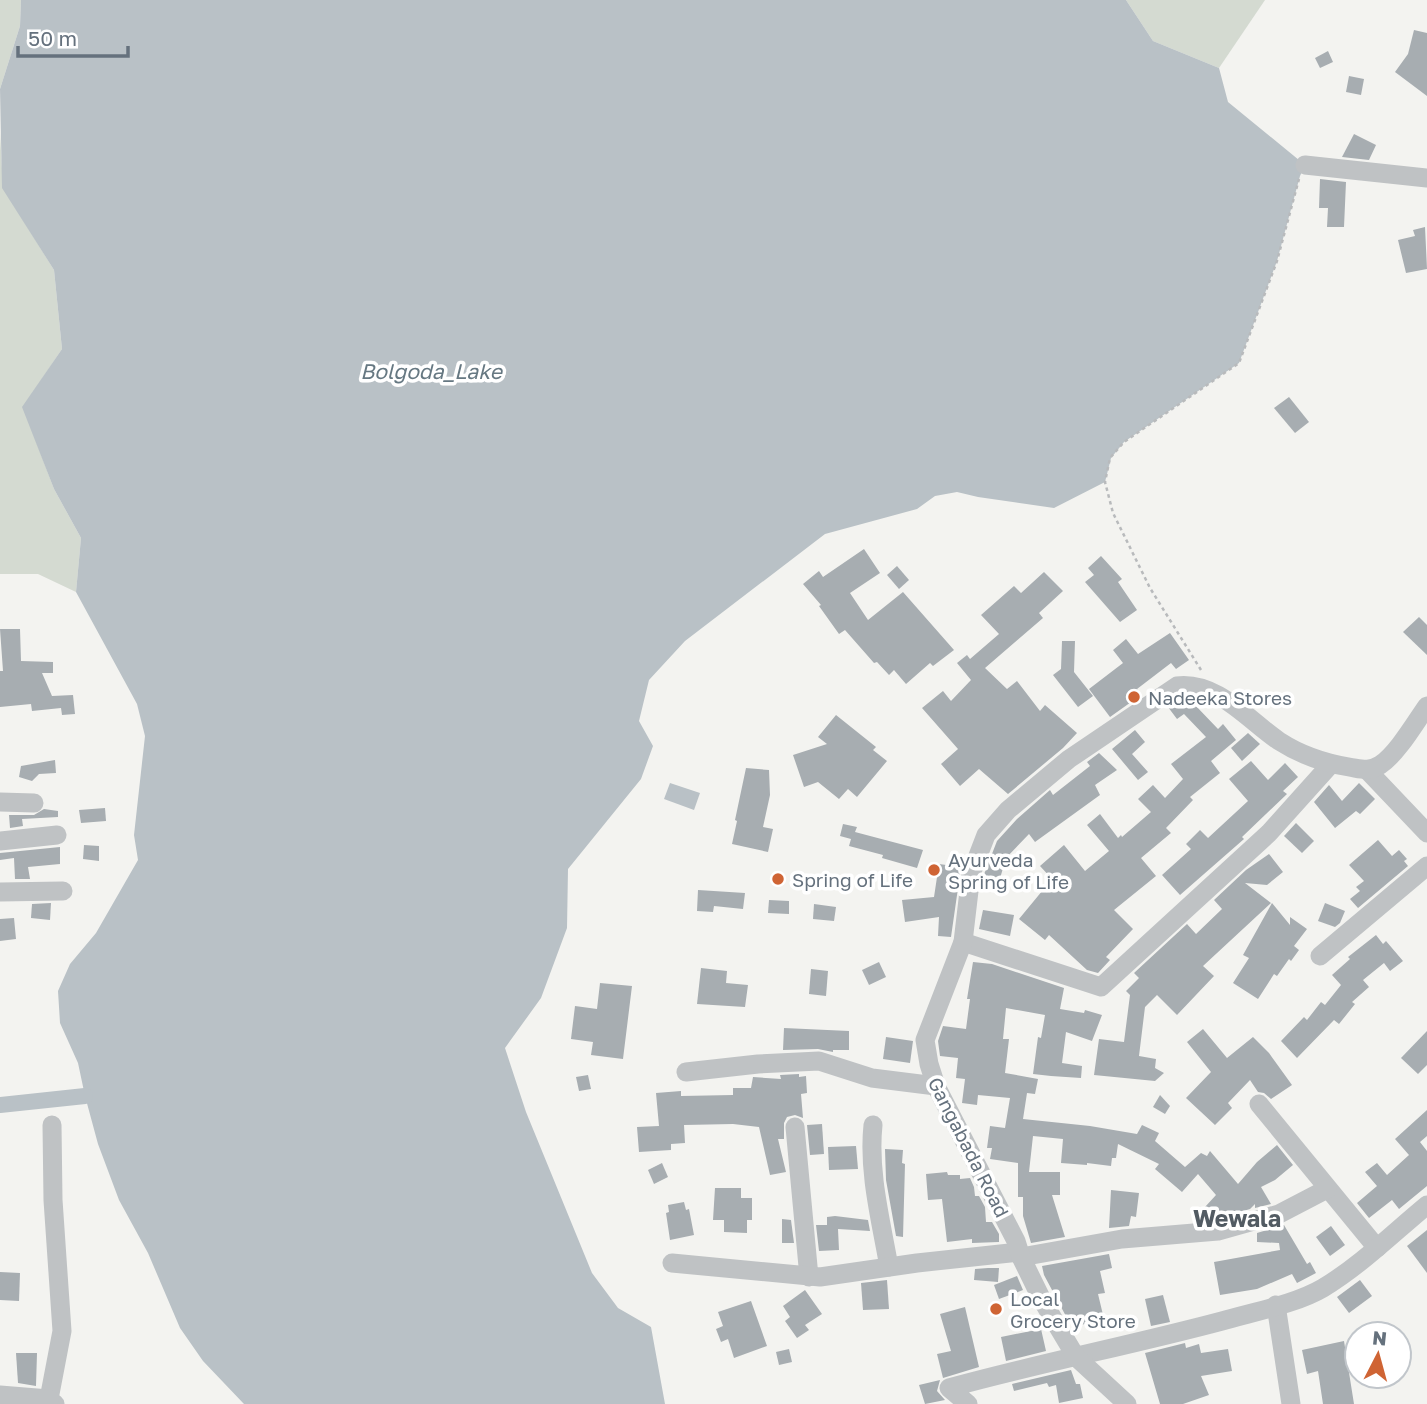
<svg xmlns="http://www.w3.org/2000/svg" width="1427" height="1404" viewBox="0 0 1427 1404" font-family="'Golos Text',sans-serif">
<style>
.green{fill:#d4dad1}
.water{fill:#b9c1c6}
.lines{fill:none;stroke-linecap:round;stroke-linejoin:round}
.canal{stroke:#b9c1c6;stroke-width:16}
.building{fill:#a7adb1}
.path{stroke:#b8babc;stroke-width:2.5;stroke-dasharray:3.5 3.5;stroke-linecap:butt}
.minor{stroke:#bfc2c4;stroke-width:19}
.poi-dot{fill:#cf6434;stroke:#fff;stroke-width:2.5}
.labels{text-anchor:middle;dominant-baseline:central;stroke-width:7;stroke-linejoin:round;paint-order:stroke}
.poi-label{font-size:19px;fill:#65717d;stroke:#fff;text-anchor:start}
.street-label{font-size:19px;fill:#65717d;stroke:#fff}
.water-label{font-size:21px;font-style:italic;fill:#667882;stroke:#fff}
.quarter-label{font-size:23px;font-weight:bold;fill:#525b63;stroke:#fff}
</style>
<rect width="100%" height="100%" fill="#f3f3f0"/>
<!-- green -->
<g class="green">
<polygon points="0,0 21,0 20,26 0,89"/>
<polygon points="1126,0 1265,0 1219,68 1153,41"/>
<polygon points="0,132 3,188 54,270 62,349 23,407 54,489 81,538 76,592 38,574 0,574"/>
</g>
<!-- water -->
<g class="water">
<polygon points="21,0 1126,0 1153,41 1219,68 1228,102 1305,165 1300,176 1277,261 1239,363 1124,442 1111,458 1105,482 1054,508 978,497 957,492 935,496 917,509 825,534 685,641 649,680 639,721 653,746 641,779 568,869 567,928 541,998 505,1048 526,1112 592,1273 618,1308 651,1327 665,1404 244,1404 203,1361 180,1328 148,1253 119,1200 98,1144 85,1096 78,1063 60,1023 58,991 70,964 96,933 138,860 134,835 145,736 137,704 76,592 81,538 54,489 22,407 62,349 54,270 2,188 0,89 20,26"/>
<polygon points="670,783 700,793 694,810 664,799"/>
</g>
<g class="lines">
<!-- canal -->
<polyline class="canal" points="0,1105 85,1096"/>
</g>
<!-- building -->
<g class="building">
<polygon points="1414,30 1427,33 1427,96 1395,72 1408,54"/>
<polygon points="1328,51 1333,62 1320,68 1315,58"/>
<polygon points="1349,76 1364,79 1361,95 1346,92"/>
<polygon points="1354,134 1376,145 1369,160 1342,157"/>
<polygon points="1320,179 1346,182 1344,227 1327,227 1328,208 1319,208"/>
<polygon points="1425,227 1427,269 1406,273 1398,240 1415,236 1413,230"/>
<polygon points="1289,397 1309,422 1295,433 1274,408"/>
<polygon points="864,549 880,573 850,593 868,620 903,592 954,650 933,666 930,663 906,684 894,670 889,675 877,662 874,663 845,630 839,634 819,606 821,605 803,584 819,571 823,577"/>
<polygon points="1101,556 1122,579 1118,582 1137,610 1120,622 1085,582 1094,575 1088,568"/>
<polygon points="897,566 909,580 899,589 887,575"/>
<polygon points="1044,572 1063,591 1039,613 1043,618 985,668 1007,689 1017,681 1040,711 1045,705 1077,733 1063,748 1008,794 979,769 960,786 941,764 958,749 922,708 943,691 951,701 971,680 957,663 967,655 970,659 999,634 981,615 1014,586 1021,593"/>
<polygon points="1419,617 1427,625 1427,655 1403,632"/>
<polygon points="0,629 20,629 21,661 53,662 53,673 42,673 52,696 73,695 75,714 62,715 61,708 32,711 31,704 0,707 0,671 3,671"/>
<polygon points="1170,633 1189,660 1176,669 1171,663 1137,689 1141,695 1110,717 1089,689 1123,663 1113,650 1126,639 1138,654"/>
<polygon points="1062,641 1075,641 1074,672 1093,696 1078,707 1053,675 1061,669"/>
<polygon points="1181,698 1193,699 1197,704 1195,705 1218,729 1223,724 1236,740 1211,761 1220,773 1190,797 1193,800 1166,828 1171,833 1141,858 1156,876 1114,910 1133,929 1106,957 1110,960 1098,973 1087,970 1049,935 1045,940 1019,919 1052,879 1040,866 1064,845 1085,871 1109,851 1087,825 1100,814 1118,838 1121,835 1122,837 1151,812 1138,799 1153,785 1165,798 1183,779 1171,764 1206,737 1184,714 1177,719 1168,707"/>
<polygon points="836,715 876,747 873,750 887,761 857,797 848,789 839,799 818,782 804,787 793,755 827,744 818,737"/>
<polygon points="1135,730 1145,742 1132,754 1148,772 1138,780 1112,749"/>
<polygon points="1248,733 1260,744 1242,761 1231,748"/>
<polygon points="1099,753 1117,770 1095,785 1100,795 1035,842 1029,834 1006,858 996,892 982,888 983,877 997,841 1017,819 1050,790 1053,795 1090,766 1087,762"/>
<polygon points="55,760 56,773 39,774 32,781 19,777 21,766"/>
<polygon points="1251,761 1268,780 1285,763 1298,777 1283,791 1287,794 1242,837 1244,839 1180,895 1162,875 1191,849 1186,844 1200,830 1208,838 1248,801 1229,779"/>
<polygon points="746,768 769,770 770,795 763,827 773,829 768,852 732,844 737,821 735,820"/>
<polygon points="1359,783 1375,799 1360,814 1356,811 1335,828 1314,802 1329,785 1342,801"/>
<polygon points="105,808 106,821 81,823 79,810"/>
<polygon points="44,809 58,811 58,817 22,819 23,826 10,828 9,815 34,815"/>
<polygon points="1296,823 1314,841 1302,853 1284,836"/>
<polygon points="843,824 857,827 855,832 923,850 917,868 882,858 883,855 849,846 851,839 840,836"/>
<polygon points="1378,840 1392,856 1399,850 1407,859 1404,861 1408,866 1358,908 1350,899 1360,891 1356,887 1364,881 1349,865"/>
<polygon points="84,845 99,846 99,861 83,859"/>
<polygon points="60,847 60,864 28,867 30,879 15,879 14,858 0,860 0,853"/>
<polygon points="1269,854 1283,872 1267,885 1245,883 1271,903 1203,966 1214,976 1177,1015 1157,995 1145,1007 1139,1056 1156,1059 1155,1068 1164,1073 1155,1081 1094,1075 1099,1039 1124,1042 1130,995 1126,991 1139,978 1134,973 1187,924 1196,934 1222,909 1214,900 1246,870"/>
<polygon points="939,864 961,867 951,937 938,936 939,917 905,922 902,900 934,897"/>
<polygon points="698,890 745,893 743,909 714,906 713,912 697,911"/>
<polygon points="769,900 789,901 789,914 768,913"/>
<polygon points="51,903 50,920 31,918 32,904"/>
<polygon points="1272,903 1290,925 1290,917 1307,929 1294,946 1299,950 1291,961 1289,959 1277,976 1274,974 1258,999 1233,983 1249,958 1243,955"/>
<polygon points="1325,903 1345,911 1340,923 1335,927 1318,921"/>
<polygon points="814,904 836,907 834,921 813,919"/>
<polygon points="983,910 1014,915 1010,936 979,929"/>
<polygon points="14,918 16,939 0,941 0,919"/>
<polygon points="1376,935 1383,944 1386,941 1403,961 1390,971 1384,963 1363,980 1369,987 1352,1002 1355,1004 1339,1024 1334,1020 1297,1058 1281,1041 1304,1017 1307,1020 1321,1002 1325,1005 1341,985 1332,975 1350,959 1348,957"/>
<polygon points="879,962 886,977 869,985 862,970"/>
<polygon points="973,962 992,964 1064,988 1060,1009 1084,1013 1085,1010 1102,1015 1092,1041 1066,1032 1062,1063 1082,1066 1081,1078 1051,1076 1033,1074 1038,1037 1041,1038 1045,1015 1006,1008 1003,1039 1009,1039 1005,1073 1038,1079 1035,1094 1027,1093 1023,1119 1090,1126 1137,1134 1142,1125 1159,1133 1155,1141 1185,1167 1201,1153 1207,1156 1210,1151 1238,1184 1257,1162 1277,1145 1293,1165 1275,1180 1261,1187 1271,1204 1255,1208 1255,1204 1250,1209 1217,1219 1205,1207 1216,1195 1198,1174 1182,1192 1155,1169 1159,1164 1118,1144 1116,1158 1112,1158 1111,1166 1087,1163 1087,1165 1061,1163 1063,1139 1033,1136 1029,1172 1060,1172 1060,1195 1052,1195 1065,1237 1031,1243 1023,1216 1023,1197 1018,1197 1018,1163 990,1159 992,1148 987,1148 990,1126 1005,1128 1010,1098 978,1095 977,1105 962,1103 965,1079 956,1078 958,1058 940,1056 938,1041 943,1026 966,1029 970,999 967,999"/>
<polygon points="701,968 727,971 726,983 748,985 745,1007 697,1004"/>
<polygon points="811,969 828,971 826,996 809,994"/>
<polygon points="600,983 632,986 623,1059 591,1055 593,1042 571,1039 575,1006 597,1009"/>
<polygon points="784,1028 849,1031 849,1050 833,1050 833,1052 818,1049 783,1050"/>
<polygon points="1203,1029 1227,1058 1253,1037 1269,1053 1292,1085 1271,1099 1264,1093 1258,1092 1250,1080 1228,1103 1232,1108 1215,1125 1186,1098 1211,1072 1187,1042"/>
<polygon points="1427,1031 1427,1065 1418,1074 1401,1058"/>
<polygon points="886,1037 913,1041 910,1063 883,1059"/>
<polygon points="799,1074 799,1077 806,1076 807,1093 801,1094 803,1118 795,1115 787,1117 784,1123 784,1139 778,1139 786,1172 770,1175 759,1127 733,1124 684,1125 685,1143 671,1144 671,1150 639,1152 637,1127 659,1126 656,1093 681,1091 681,1096 733,1095 733,1088 751,1088 753,1077 781,1079 780,1075"/>
<polygon points="588,1075 591,1089 579,1091 576,1077"/>
<polygon points="1160,1095 1170,1106 1165,1114 1153,1107"/>
<polygon points="1427,1110 1427,1136 1420,1142 1427,1151 1427,1186 1399,1209 1392,1200 1369,1218 1357,1203 1377,1186 1365,1172 1377,1163 1387,1175 1409,1155 1395,1139"/>
<polygon points="822,1124 824,1154 810,1155 807,1125"/>
<polygon points="856,1146 858,1169 829,1170 828,1147"/>
<polygon points="885,1149 903,1150 902,1163 905,1164 903,1237 896,1236 886,1180"/>
<polygon points="662,1163 668,1177 654,1184 648,1170"/>
<polygon points="947,1172 948,1175 960,1175 960,1179 970,1178 974,1187 975,1196 979,1196 985,1207 986,1222 992,1222 999,1234 999,1242 972,1243 972,1239 947,1242 942,1199 928,1200 926,1174"/>
<polygon points="715,1188 741,1188 741,1198 752,1198 752,1220 747,1220 747,1233 724,1232 724,1220 713,1220"/>
<polygon points="1111,1190 1139,1193 1136,1217 1131,1216 1129,1226 1109,1228"/>
<polygon points="684,1202 686,1210 689,1209 694,1235 670,1240 666,1213 669,1212 668,1205"/>
<polygon points="835,1216 868,1220 870,1231 838,1229 839,1250 819,1251 816,1225 827,1225 827,1217"/>
<polygon points="782,1219 791,1220 794,1243 782,1243"/>
<polygon points="1284,1225 1307,1264 1310,1262 1316,1273 1297,1283 1292,1274 1257,1289 1220,1295 1214,1262 1280,1250 1279,1243 1257,1242 1257,1233"/>
<polygon points="1331,1226 1345,1245 1330,1256 1316,1237"/>
<polygon points="1427,1230 1427,1273 1407,1246"/>
<polygon points="1109,1254 1112,1268 1100,1271 1105,1293 1098,1294 1104,1319 1081,1325 1079,1316 1068,1320 1044,1275 1042,1266"/>
<polygon points="988,1268 999,1268 998,1282 974,1280 975,1269"/>
<polygon points="0,1272 20,1273 19,1301 0,1300"/>
<polygon points="1017,1276 1023,1290 999,1299 994,1285"/>
<polygon points="887,1280 889,1309 863,1310 861,1283"/>
<polygon points="1360,1280 1372,1296 1349,1313 1337,1297"/>
<polygon points="805,1290 822,1314 805,1325 809,1330 797,1338 785,1321 790,1317 783,1306"/>
<polygon points="1163,1295 1170,1322 1151,1326 1145,1299"/>
<polygon points="751,1301 767,1346 734,1358 728,1339 721,1342 716,1329 723,1326 718,1312"/>
<polygon points="965,1307 979,1367 943,1378 937,1354 951,1351 940,1314"/>
<polygon points="1041,1329 1046,1351 1006,1361 1001,1337"/>
<polygon points="1344,1341 1354,1404 1323,1404 1318,1371 1307,1374 1302,1350"/>
<polygon points="1185,1343 1186,1348 1199,1344 1201,1353 1228,1349 1232,1371 1201,1376 1209,1395 1183,1404 1160,1404 1145,1353"/>
<polygon points="789,1349 792,1362 779,1365 776,1352"/>
<polygon points="16,1353 37,1353 36,1386 18,1383"/>
<polygon points="1071,1370 1076,1384 1080,1384 1083,1398 1059,1403 1056,1385 1049,1387 1047,1383 1014,1391 1012,1384"/>
<polygon points="940,1380 937,1391 945,1400 925,1404 919,1385"/>
</g>
<g class="lines">
<!-- path -->
<polyline class="path" points="1201,670 1150,588 1113,513 1105,482 1110,458 1124,442 1239,363 1277,261 1299,179"/>
<!-- minor -->
<g class="minor">
<polyline points="1305,165 1427,178"/>
<polyline points="1368,771 1427,833"/>
<polyline points="0,802 34,803"/>
<polyline points="0,841 57,835"/>
<polyline points="0,892 63,891"/>
<polyline points="963,942 1101,987 1269,833 1331,764"/>
<polyline points="1320,956 1427,866"/>
<polyline points="686,1072 758,1064 819,1061 872,1078 936,1086"/>
<polyline points="1259,1104 1377,1248"/>
<polyline points="52,1125 53,1200 62,1331 49,1399 55,1404"/>
<path d="M873,1125C868,1172 881,1221 889,1267"/>
<polyline points="795,1127 809,1277"/>
<polyline points="1021,1257 1122,1239 1218,1231 1279,1214 1327,1189"/>
<polyline points="672,1263 820,1277 917,1263 1019,1252"/>
<polyline points="1276,1305 1291,1404"/>
<polyline points="0,1395 49,1399"/>
<path d="M968,1404L949,1388C1040,1363 1132,1345 1222,1321C1253,1312 1296,1304 1323,1288C1361,1265 1393,1233 1427,1205"/>
<path d="M1127,1404L1076,1357L1042,1300L1021,1257L1016,1241L936,1086L929,1064L925,1040L963,942L971,874L986,835L1008,810L1069,759L1177,686C1217,681 1248,720 1279,741C1299,754 1325,763 1349,767C1362,769 1368,772 1380,765C1397,754 1415,723 1427,706"/>
</g>
</g>
<!-- markers -->
<g class="poi-dot">
<circle cx="1134" cy="697" r="7"/>
<circle cx="934" cy="870" r="7"/>
<circle cx="778" cy="879" r="7"/>
<circle cx="996" cy="1309" r="7"/>
</g>
<g class="labels">
<!-- poi labels -->
<g class="poi-label">
<text x="1148" y="697">Nadeeka Stores</text>
<text x="948" y="859">Ayurveda<tspan x="948" dy="22">Spring of Life</tspan></text>
<text x="792" y="879">Spring of Life</text>
<text x="1010" y="1298">Local<tspan x="1010" dy="22">Grocery Store</tspan></text>
</g>
<!-- street labels -->
<g class="street-label">
<text transform="translate(969 1147) rotate(63)">Gangabada Road</text>
</g>
<!-- water labels -->
<g class="water-label">
<text x="431" y="371">Bolgoda_Lake</text>
</g>
<!-- quarter labels -->
<g class="quarter-label">
<text x="1237" y="1218">Wewala</text>
</g>
</g>
<!-- north arrow -->
<g transform="translate(1378 1355) rotate(6)"><circle r="33" fill="#ffffff" stroke="#c1c6cb" stroke-width="2"/>
<path d="M0-5L12 26L0 18L-12 26Z" fill="#cf6434"/>
<text y="-10" font-size="19" font-weight="bold" text-anchor="middle" fill="#65717d">N</text>
</g>
<!-- scale -->
<path d="M18 46v10h110v-10" fill="none" stroke="#65717d" stroke-width="3.5"/>
<text x="28" y="46" font-size="21" fill="#65717d" stroke="#ffffff" stroke-width="5" paint-order="stroke">50 m</text>
</svg>
